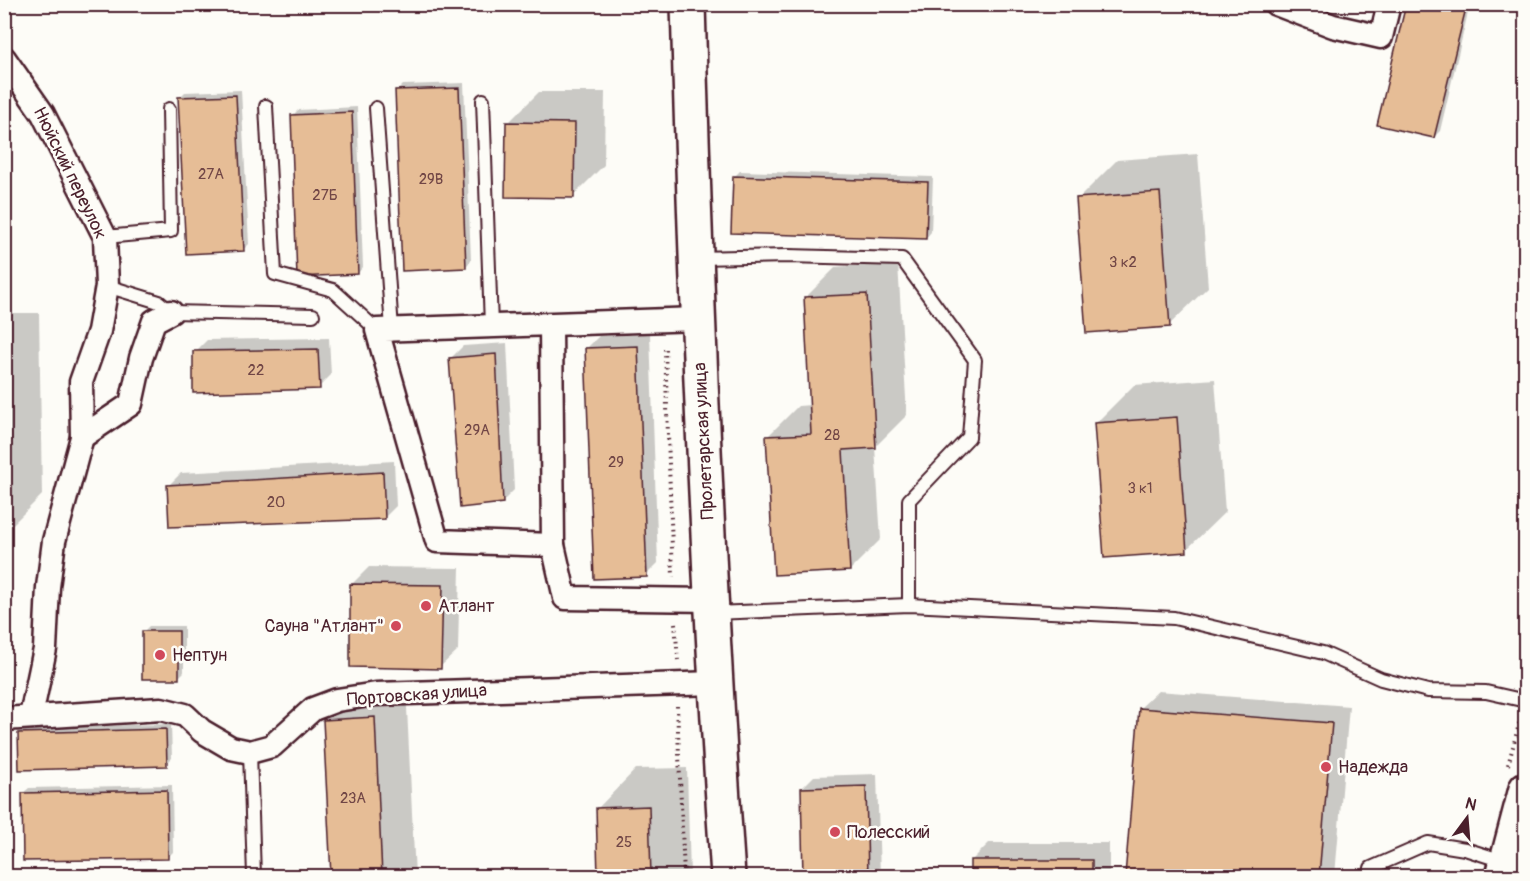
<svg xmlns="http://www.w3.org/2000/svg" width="1530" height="881" viewBox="0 0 1530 881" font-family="Pangolin,sans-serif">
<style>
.shadow{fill:#0003}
.building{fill:#e6bd96;stroke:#4a1f2b;stroke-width:1.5}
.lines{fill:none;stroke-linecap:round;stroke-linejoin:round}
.lane-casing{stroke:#4a1f2b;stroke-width:16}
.street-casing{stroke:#4a1f2b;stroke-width:27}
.secondary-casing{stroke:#4a1f2b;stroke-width:38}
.path{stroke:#4a1f2b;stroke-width:4;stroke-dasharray:1.5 4.5;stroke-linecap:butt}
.lane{stroke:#fdfcf7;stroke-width:12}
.street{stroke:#fdfcf7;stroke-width:22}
.secondary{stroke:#fdfcf7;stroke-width:33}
.poi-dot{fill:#d1495b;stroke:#fdfcf7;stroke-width:2}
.labels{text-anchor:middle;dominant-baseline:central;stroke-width:5;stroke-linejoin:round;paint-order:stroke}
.number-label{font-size:15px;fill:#714646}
.street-label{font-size:18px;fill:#4a1f2b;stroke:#fdfcf7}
.poi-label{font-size:18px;fill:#4a1f2b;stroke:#fdfcf7;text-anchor:start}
</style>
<rect width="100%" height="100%" fill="#fdfcf7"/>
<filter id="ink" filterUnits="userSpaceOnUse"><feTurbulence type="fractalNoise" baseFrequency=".0167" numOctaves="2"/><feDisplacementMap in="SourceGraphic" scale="12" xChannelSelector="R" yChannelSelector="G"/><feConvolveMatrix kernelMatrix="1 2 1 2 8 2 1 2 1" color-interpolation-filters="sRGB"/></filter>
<g filter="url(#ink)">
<!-- shadow -->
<g class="shadow">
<polygon points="1408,4 1470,4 1440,131 1434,137"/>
<polygon points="464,83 471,261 465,267 397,91 403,85"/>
<polygon points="241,90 249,244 243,250 179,98 185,92"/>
<polygon points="539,92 605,92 604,165 573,196 508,123"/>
<polygon points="357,107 363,267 358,273 292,116 298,110"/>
<polygon points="1198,154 1208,287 1169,325 1078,199 1117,160"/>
<polygon points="740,171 933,177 931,232 926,238 734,177"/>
<polygon points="898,263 907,415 875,447 881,539 850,570 767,437 798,406 811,405 805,298 836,267"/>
<polygon points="4,313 39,313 42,495 4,533"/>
<polygon points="650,334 658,563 646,575 587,348 599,336"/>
<polygon points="329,338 331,375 319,387 195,352 207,340"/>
<polygon points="507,343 514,490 502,502 451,358 463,346"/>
<polygon points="1215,379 1225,512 1186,550 1095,424 1134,385"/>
<polygon points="394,461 396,506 384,518 169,485 181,473"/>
<polygon points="369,567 460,568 458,650 440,667 351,585"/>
<polygon points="149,626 184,626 184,672 178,678 143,632"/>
<polygon points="406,687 415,876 332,876 325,720 356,689"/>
<polygon points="1158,691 1349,706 1335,876 1127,876 1140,708"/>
<polygon points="171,724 172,758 166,764 19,734 25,728"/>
<polygon points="687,768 690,876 600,876 598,808 636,769"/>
<polygon points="877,774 880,876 805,876 802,788 814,776"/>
<polygon points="172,785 173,852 167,858 23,793 29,788"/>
<polygon points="989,843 1109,843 1109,876 971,876 971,861"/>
</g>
<!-- building -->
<g class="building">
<polygon points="1406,4 1467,4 1434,138 1377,125"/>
<polygon points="459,88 466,268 402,271 395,90"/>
<polygon points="236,95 244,251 186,254 178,97"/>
<polygon points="352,112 358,274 297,277 291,115"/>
<polygon points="506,122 575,123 574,198 505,197"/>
<polygon points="733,176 928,182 926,239 731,233"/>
<polygon points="1160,192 1170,327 1086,333 1076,198"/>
<polygon points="867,294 876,448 843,450 850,571 774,575 766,436 811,434 804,297"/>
<polygon points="638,346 647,577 594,579 585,348"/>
<polygon points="318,349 320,389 193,393 193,351"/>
<polygon points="496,354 503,503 460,508 449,358"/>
<polygon points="1177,417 1187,552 1104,558 1094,423"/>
<polygon points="383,472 385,519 169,527 167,485"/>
<polygon points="350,584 443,585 441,669 350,667"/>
<rect x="142" y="631" width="37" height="48"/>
<polygon points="1139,708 1332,723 1319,876 1125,876"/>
<polygon points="375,717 382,876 331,876 323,720"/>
<polygon points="166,729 167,766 19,770 18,733"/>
<polygon points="866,786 868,876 803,876 801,788"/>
<polygon points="167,790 168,859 23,861 22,793"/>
<polygon points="649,806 651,876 598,876 596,808"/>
<rect x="970" y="860" width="122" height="16"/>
</g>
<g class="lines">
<!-- lane casing -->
<g class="lane-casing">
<g id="lane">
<polyline points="483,100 491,326"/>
<polyline points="266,106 275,274 333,290 377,330"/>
<polyline points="376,108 392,329"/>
<polyline points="105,237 171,231 169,109"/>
<polyline points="697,258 788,256 902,259 975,360 969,437 909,500 909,605"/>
<polyline points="107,286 159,302 171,312 313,315"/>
<polyline points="713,613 909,605 1174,618 1323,653 1381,679 1428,691 1486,692 1526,701"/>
<polyline points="250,752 254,876"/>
<polyline points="1370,876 1371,868 1428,843 1465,849 1506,862"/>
</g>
</g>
<!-- street casing -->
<g class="street-casing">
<g id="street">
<polyline points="1276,4 1333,26 1381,37 1389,4"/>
<polyline points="4,58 43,114 105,237 107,286 99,331 81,382 82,437 54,541 48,587 45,649 31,716"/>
<polyline points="698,319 377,330 437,541 553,545 565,598 711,600"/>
<polyline points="551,325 553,545"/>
<polyline points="82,437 131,404 141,358 154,321 171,312"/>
<polyline points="4,719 161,709 185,715 202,731 231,748 250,752 272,746 313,709 337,700 376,694 715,683"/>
</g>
</g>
<!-- secondary casing -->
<g class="secondary-casing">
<g id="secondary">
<path d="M688,4C696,295 708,586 728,876"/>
<polyline points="1503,876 1526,789"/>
</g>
</g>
<!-- path -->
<g class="path">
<polyline points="665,349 673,577"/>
<polyline points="675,623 678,660"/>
<polyline points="677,706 684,876"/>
<polyline points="1508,765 1521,717"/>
</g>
<!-- lane -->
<use href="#lane" class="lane"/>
<!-- street -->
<use href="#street" class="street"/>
<!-- secondary -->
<use href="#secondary" class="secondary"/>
</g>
</g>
<!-- markers -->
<g class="poi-dot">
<circle cx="426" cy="606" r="6"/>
<circle cx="396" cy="626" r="6"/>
<circle cx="160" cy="655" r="6"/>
<circle cx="1326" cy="767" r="6"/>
<circle cx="835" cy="832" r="6"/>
</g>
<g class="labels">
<!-- number labels -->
<g class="number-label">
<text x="211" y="174">27А</text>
<text x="431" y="179">29В</text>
<text x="325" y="195">27Б</text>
<text x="1123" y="262">3 к2</text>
<text x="256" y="370">22</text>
<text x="477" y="430">29А</text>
<text x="832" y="435">28</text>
<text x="616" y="462">29</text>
<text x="1140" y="488">3 к1</text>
<text x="276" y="502">20</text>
<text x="353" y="798">23А</text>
<text x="624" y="842">25</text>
</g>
<!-- street labels -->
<g class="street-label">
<text transform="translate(70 173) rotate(64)">Нюйский переулок</text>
<text transform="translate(704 441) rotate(-93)">Пролетарская улица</text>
<text transform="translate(417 695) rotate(-4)">Портовская улица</text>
</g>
<!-- poi labels -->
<g class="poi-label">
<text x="438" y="606">Атлант</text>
<text x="384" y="626" text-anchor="end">Сауна "Атлант"</text>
<text x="172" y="655">Нептун</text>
<text x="1338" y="767">Надежда</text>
<text x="847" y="832">Полесский</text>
</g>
</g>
<!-- margin -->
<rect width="1530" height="881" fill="none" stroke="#fdfcf7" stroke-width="24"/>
<rect x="12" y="12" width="1506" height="857" fill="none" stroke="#4a1f2b" stroke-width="2" filter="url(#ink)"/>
<!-- north arrow -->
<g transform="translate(1467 818) rotate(16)" stroke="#fdfcf7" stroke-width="4.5" paint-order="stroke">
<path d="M0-4.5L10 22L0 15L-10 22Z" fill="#4a1f2b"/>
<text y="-9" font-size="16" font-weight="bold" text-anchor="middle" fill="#4a1f2b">N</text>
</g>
</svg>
